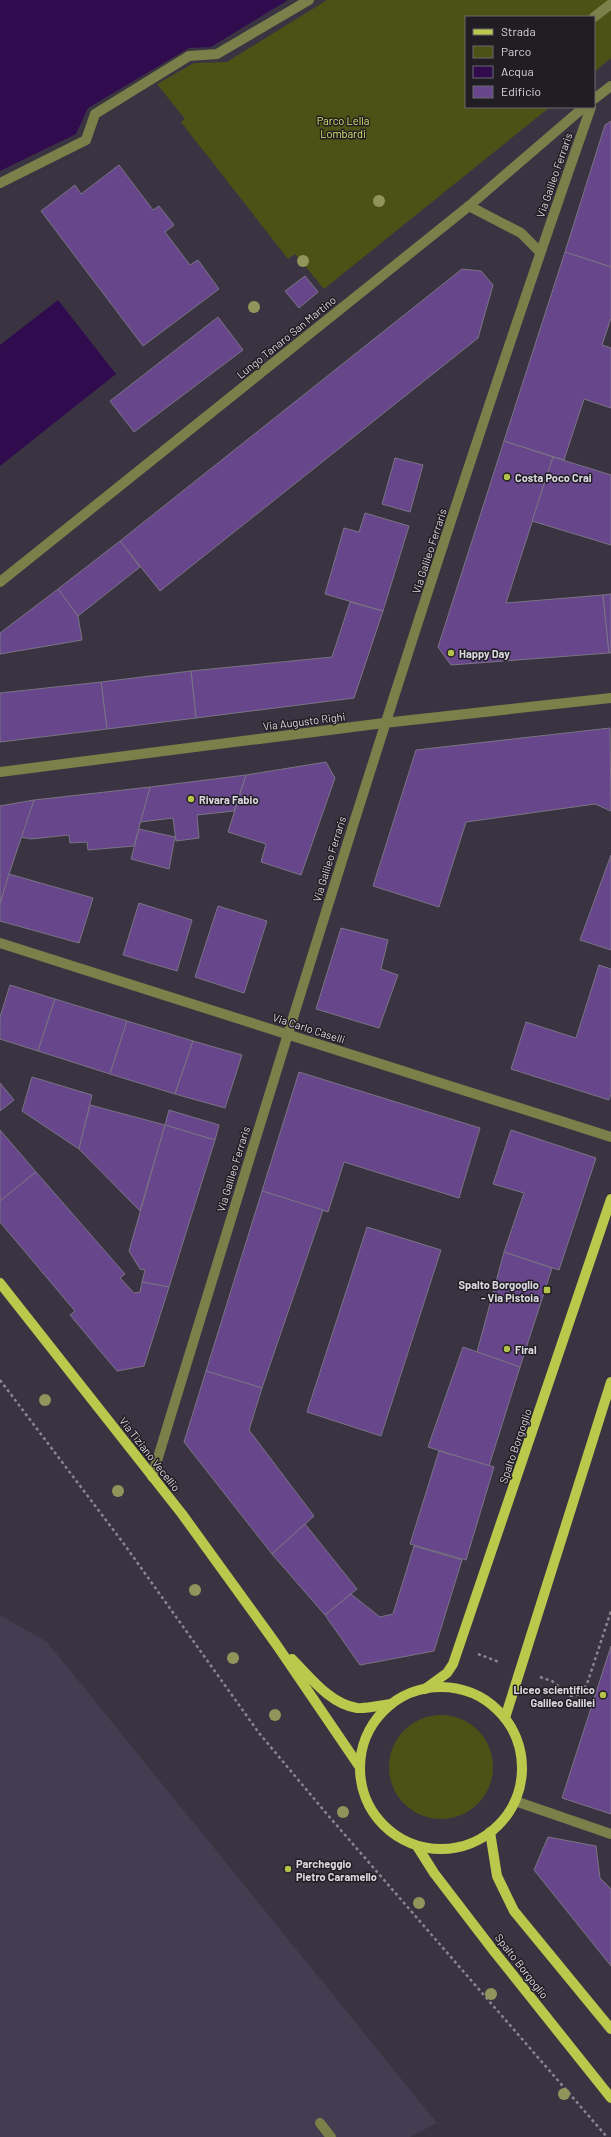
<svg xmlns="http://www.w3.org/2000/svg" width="611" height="2137" viewBox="0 0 611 2137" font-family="Barlow,sans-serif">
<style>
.built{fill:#443c50}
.green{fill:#4c5215}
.water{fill:#300c4f}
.building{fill:#67468b;stroke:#7a7484}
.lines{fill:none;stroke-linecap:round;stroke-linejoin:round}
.path{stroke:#8a8691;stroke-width:2.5;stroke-dasharray:3 3;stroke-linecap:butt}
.minor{stroke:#798049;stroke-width:10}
.major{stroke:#bbc84c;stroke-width:10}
.tree{fill:#91955b}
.poi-dot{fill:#b5c249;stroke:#201d23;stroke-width:1.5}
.labels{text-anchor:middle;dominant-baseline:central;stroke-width:3;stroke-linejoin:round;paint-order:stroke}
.park-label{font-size:11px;fill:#d8e56f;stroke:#201d23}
.street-label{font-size:11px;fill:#dbd8e1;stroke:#201d23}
.poi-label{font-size:11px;font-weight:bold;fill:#dbd8e1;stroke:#201d23;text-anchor:start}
</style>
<rect width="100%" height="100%" fill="#3a3442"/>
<!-- built -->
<polygon class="built" points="0,1615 47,1642 437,2123 410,2137 0,2137"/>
<!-- green -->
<g class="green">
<polygon points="327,0 611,0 611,58 594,72 594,17 466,17 466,107 550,107 324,289 295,254 288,259 181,122 185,119 157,84 194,63 227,62"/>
<circle cx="441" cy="1767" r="52"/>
</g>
<!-- water -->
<g class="water">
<polygon points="0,0 288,0 211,47 189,48 88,108 76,134 0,171"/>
<polygon points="58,300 116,374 0,466 0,345"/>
</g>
<!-- building -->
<g class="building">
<polygon points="611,121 611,267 565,252 605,125"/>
<polygon points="119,165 153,210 159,206 174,225 165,232 190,265 198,260 219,289 143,346 41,211 75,185 81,194"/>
<polygon points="565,252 611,267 611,318 602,345 611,348 611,408 584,399 564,460 504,441"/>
<polygon points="462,269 481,271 493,285 478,338 160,591 120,541"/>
<polygon points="305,276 318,292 299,308 285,291"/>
<polygon points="218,317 243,350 134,432 110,401"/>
<polygon points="504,441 553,457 506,603 603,595 609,653 451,665 438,647"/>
<polygon points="553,457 611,475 611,545 532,521"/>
<polygon points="395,458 423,465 410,512 382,504"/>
<polygon points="365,513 409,526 383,611 325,594 344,528 359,532"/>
<polygon points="120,541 140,567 78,616 58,589"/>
<polygon points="58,589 78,616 82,640 0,654 0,633"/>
<polygon points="611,594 611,653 609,653 603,595"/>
<polygon points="350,602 383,611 354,698 196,718 191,671 332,657"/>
<polygon points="191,671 196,718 107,729 101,682"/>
<polygon points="101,682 107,729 0,742 0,693"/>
<polygon points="610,728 611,811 595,804 466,822 439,907 373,886 416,750"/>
<polygon points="326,762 335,778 301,875 261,862 266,844 228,832 246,775"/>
<polygon points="246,775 234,811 197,815 199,838 176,841 173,818 140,822 150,787"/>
<polygon points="150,787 134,846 88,850 87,842 70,843 69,835 31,839 21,837 34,800"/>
<polygon points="34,800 9,874 0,904 0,806"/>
<polygon points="139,829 175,837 169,869 131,859"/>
<polygon points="611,855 611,950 580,940"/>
<polygon points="9,874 93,898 79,943 0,921 0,904"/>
<polygon points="139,903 192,920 177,971 123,955"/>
<polygon points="218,906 267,921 244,993 195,977"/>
<polygon points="341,928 388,940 381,969 398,975 379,1028 316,1009"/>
<polygon points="599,965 611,969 611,1094 609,1100 511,1069 526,1022 576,1038"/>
<polygon points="10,985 55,999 38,1051 0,1039 0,1017"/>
<polygon points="55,999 127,1021 110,1074 38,1051"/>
<polygon points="127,1021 193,1041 175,1094 110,1074"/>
<polygon points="193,1041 242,1055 225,1108 175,1094"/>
<polygon points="299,1072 480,1128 459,1198 344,1162 328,1212 262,1191"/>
<polygon points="32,1077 92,1095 79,1149 22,1111"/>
<polygon points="0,1083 14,1100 0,1111"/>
<polygon points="90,1105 165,1125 140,1211 79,1149"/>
<polygon points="169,1110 219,1125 215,1140 165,1125"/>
<polygon points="165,1125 215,1140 169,1287 142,1282 145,1270 140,1269 129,1251"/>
<polygon points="0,1130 36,1172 0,1201"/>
<polygon points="511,1130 596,1158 559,1270 504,1252 524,1193 493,1184"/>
<polygon points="36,1172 125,1274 120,1278 134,1293 140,1292 142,1282 169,1287 144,1366 117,1371 70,1315 75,1311 0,1222 0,1201"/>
<polygon points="262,1191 323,1210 262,1388 206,1371"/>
<polygon points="367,1227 441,1250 381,1436 307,1412"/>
<polygon points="504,1252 552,1268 520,1367 477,1352"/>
<polygon points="463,1347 520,1367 489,1466 428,1447"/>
<polygon points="206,1371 262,1388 249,1430 314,1516 272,1554 184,1442"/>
<polygon points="439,1451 494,1467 466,1560 410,1544"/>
<polygon points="305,1524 357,1589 325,1615 272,1554"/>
<polygon points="414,1546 462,1560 434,1651 360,1665 325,1615 351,1594 380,1617 393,1614"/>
<polygon points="611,1646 611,1814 562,1798"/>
<polygon points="548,1837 596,1846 600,1878 611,1889 611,1966 534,1870"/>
</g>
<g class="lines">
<!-- path -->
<g class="path">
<polyline points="0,1380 124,1544 259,1733 326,1813 607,2137"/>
<polyline points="478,1654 499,1662"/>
<polyline points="540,1677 552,1681 570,1696 581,1694 587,1684 611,1611"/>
</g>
<!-- minor -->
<g class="minor">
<polyline points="594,17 611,4"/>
<polyline points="594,99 611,86"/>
<polyline points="0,183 86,140 95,114 189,56 217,54 309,0"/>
<polyline points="469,206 521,233 540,252"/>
<polyline points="0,582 469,206 584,107"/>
<polyline points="0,772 384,723 611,698"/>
<polyline points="0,943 611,1137"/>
<path d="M152,1477C292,1018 432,560 591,107"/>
<polyline points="515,1801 611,1834"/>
<polyline points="320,2123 331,2137"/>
</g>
<!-- major -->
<g class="major">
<polyline points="0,1283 182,1514 276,1644 359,1766"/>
<path d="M292,1659C310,1677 330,1704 357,1708C367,1709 381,1705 391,1704"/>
<circle cx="441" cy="1768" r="81"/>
<polyline points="425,1689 447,1673 453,1664 611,1199"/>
<polyline points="505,1718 611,1382"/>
<polyline points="490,1832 497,1876 514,1911 611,2029"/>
<polyline points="417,1846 434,1873 493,1950 611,2098"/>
</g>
</g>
<!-- trees -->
<g class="tree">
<circle cx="379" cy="201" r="6"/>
<circle cx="303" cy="261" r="6"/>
<circle cx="254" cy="307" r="6"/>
<circle cx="45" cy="1400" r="6"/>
<circle cx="118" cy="1491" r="6"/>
<circle cx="195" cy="1590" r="6"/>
<circle cx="233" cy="1658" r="6"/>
<circle cx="275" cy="1715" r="6"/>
<circle cx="343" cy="1812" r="6"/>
<circle cx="419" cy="1903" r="6"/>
<circle cx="491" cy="1994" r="6"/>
<circle cx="564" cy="2094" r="6"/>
</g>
<!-- markers -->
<g class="poi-dot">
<circle cx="507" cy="477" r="4"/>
<circle cx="451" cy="653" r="4"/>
<circle cx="191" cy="799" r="4"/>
<rect x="543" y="1286" width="8" height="8" rx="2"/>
<circle cx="507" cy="1349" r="4"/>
<circle cx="603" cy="1695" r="4"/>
<circle cx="288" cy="1869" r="4"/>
</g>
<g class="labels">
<!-- park labels -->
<g class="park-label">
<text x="343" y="120">Parco Lella<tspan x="343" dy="13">Lombardi</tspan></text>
</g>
<!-- street labels -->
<g class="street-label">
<text transform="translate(554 175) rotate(-71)">Via Galileo Ferraris</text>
<text transform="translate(286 337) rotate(-39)">Lungo Tanaro San Martino</text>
<text transform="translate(429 551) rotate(-72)">Via Galileo Ferraris</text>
<text transform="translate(304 721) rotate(-7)">Via Augusto Righi</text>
<text transform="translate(329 859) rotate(-73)">Via Galileo Ferraris</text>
<text transform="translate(309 1028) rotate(18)">Via Carlo Caselli</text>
<text transform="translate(233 1169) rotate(-73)">Via Galileo Ferraris</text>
<text transform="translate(515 1446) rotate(-71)">Spalto Borgoglio</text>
<text transform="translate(150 1454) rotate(52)">Via Tiziano Vecellio</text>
<text transform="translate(522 1966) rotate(52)">Spalto Borgoglio</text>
</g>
<!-- poi labels -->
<g class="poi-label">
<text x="515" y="477">Costa Poco Crai</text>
<text x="459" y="653">Happy Day</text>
<text x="199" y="799">Rivara Fabio</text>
<text x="539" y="1284" text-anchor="end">Spalto Borgoglio<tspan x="539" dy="13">- Via Pistoia</tspan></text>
<text x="515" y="1349">Firal</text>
<text x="595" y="1689" text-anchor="end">Liceo scientifico<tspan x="595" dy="13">Galileo Galilei</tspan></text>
<text x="296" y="1863">Parcheggio<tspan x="296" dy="13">Pietro Caramello</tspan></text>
</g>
</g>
<!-- legend -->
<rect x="465" y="16" width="130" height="92" fill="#201d23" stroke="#6b686f"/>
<rect x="473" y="29" width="20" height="6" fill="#bbc84c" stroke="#6b686f"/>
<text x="501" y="36" font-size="12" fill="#dbd8e1">Strada</text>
<rect x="473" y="46" width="20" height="12" fill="#4c5215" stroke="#6b686f"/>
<text x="501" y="56" font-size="12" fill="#dbd8e1">Parco</text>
<rect x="473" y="66" width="20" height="12" fill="#300c4f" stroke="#6b686f"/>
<text x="501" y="76" font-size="12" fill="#dbd8e1">Acqua</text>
<rect x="473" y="86" width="20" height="12" fill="#67468b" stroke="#6b686f"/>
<text x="501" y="96" font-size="12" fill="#dbd8e1">Edificio</text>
</svg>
